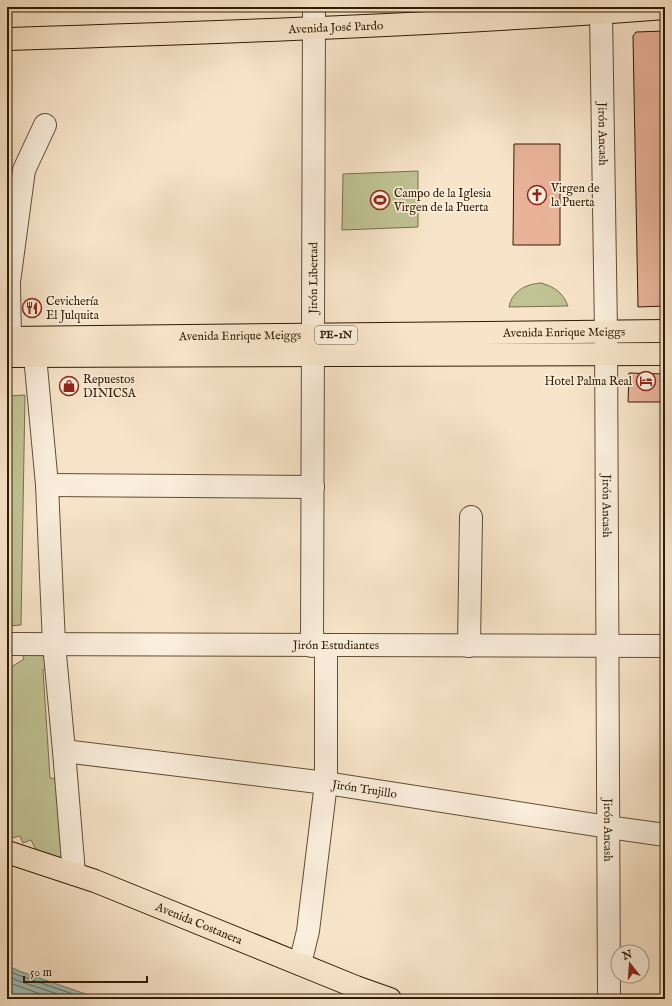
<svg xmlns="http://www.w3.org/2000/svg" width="672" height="1006" viewBox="0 0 672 1006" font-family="'IM FELL English',serif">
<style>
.green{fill:#c0c394;stroke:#786f4c}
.water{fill:#9ebfba;stroke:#727d71}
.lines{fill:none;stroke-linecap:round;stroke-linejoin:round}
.shore{stroke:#666d5e;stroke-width:1}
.building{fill:#e9b39a;stroke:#2f1b03}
.minor-casing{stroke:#614e34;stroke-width:24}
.major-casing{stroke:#2f1b03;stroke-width:24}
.highway-casing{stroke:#2f1b03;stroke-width:24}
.minor{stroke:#faeedc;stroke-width:22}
.major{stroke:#f8e5c9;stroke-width:22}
.highway{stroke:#f8e5c9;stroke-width:22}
.labels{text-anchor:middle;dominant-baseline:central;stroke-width:3.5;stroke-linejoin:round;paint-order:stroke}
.shield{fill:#faeedc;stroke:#6c5a44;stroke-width:1}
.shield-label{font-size:11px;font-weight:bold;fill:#2f1b03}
.street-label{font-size:12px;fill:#2f1b03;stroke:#faeedc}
.poi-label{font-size:12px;fill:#2f1b03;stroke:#faeedc;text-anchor:start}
</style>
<rect width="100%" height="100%" fill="#f8e5c9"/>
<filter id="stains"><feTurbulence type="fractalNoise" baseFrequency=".005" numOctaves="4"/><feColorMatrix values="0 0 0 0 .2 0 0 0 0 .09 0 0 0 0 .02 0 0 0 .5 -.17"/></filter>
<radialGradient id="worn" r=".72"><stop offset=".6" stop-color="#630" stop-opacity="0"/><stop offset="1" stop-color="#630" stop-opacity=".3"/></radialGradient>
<!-- green -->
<g class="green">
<polygon points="7,7 134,7 7,11"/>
<polygon points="418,171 418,227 342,230 343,174"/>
<path d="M541,283C555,287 563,293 568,306L509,307C512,291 526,284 541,283Z"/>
<polygon points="25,395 21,625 7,626 7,396"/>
<polygon points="44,647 52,663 43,670 50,778 57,779 63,856 61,860 41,859 31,840 23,843 20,836 12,838 10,831 7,832 7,664 11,667 24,659 20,650"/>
</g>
<!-- water -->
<polygon class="water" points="7,965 19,971 100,999 7,999"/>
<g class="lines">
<!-- shore -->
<g class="shore">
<polyline points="7,970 18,975 87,999"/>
<polyline points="7,975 16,980 72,999"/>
<polyline points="7,982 54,999"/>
</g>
</g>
<!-- building -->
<g class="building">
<polygon points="665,31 665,306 638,307 633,36 636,32"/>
<polygon points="514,144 560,144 560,245 513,245"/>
<polygon points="629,373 665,374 665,402 628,402"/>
</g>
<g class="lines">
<!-- minor casing -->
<g class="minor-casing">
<g id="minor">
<path id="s1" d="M601,13L606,332L609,999"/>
<polyline points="10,338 9,282 24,170 45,125"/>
<polyline points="35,356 47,485 54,644 64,751 74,874"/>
<polyline points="47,485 313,487"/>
<path id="s2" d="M7,644L665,646"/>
<path id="s3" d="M312,646L314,7"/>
<polyline points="469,646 471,517"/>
<path id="s4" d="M64,751L326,783L608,827L665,835"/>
<polyline points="300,964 308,931 326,783 326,646"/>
</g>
</g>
<!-- major casing -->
<g class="major-casing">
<g id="major">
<path id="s5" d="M7,39C226,32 446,25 665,8"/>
<path id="s6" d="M7,852L95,881L356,987L390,999"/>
</g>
</g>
<!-- highway casing -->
<g class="highway-casing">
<g id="highway">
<path id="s7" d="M7,338L665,331"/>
<polyline points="7,356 665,354"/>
</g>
</g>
<!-- minor -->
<use href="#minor" class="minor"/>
<!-- major -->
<use href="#major" class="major"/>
<!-- highway -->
<use href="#highway" class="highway"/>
</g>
<!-- icons -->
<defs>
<g id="church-ring" transform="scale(1)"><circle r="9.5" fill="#faeedc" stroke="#8f2418" stroke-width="1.5"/><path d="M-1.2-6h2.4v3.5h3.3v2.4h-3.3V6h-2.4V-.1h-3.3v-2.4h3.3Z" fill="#8f2418"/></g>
<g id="stadium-ring" transform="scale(1)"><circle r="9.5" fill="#faeedc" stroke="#8f2418" stroke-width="1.5"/><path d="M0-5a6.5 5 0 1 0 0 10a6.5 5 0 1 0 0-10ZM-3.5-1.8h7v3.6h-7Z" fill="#8f2418"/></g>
<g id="restaurant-ring" transform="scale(1)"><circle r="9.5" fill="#faeedc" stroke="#8f2418" stroke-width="1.5"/><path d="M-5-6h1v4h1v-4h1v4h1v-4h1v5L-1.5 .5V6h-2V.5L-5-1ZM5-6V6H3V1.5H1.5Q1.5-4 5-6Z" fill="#8f2418"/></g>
<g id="hotel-ring" transform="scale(1)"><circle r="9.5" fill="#faeedc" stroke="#8f2418" stroke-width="1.5"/><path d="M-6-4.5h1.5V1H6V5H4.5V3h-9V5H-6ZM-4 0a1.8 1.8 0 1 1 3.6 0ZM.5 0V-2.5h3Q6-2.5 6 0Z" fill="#8f2418"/></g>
<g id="shop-ring" transform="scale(1)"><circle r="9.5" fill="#faeedc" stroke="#8f2418" stroke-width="1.5"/><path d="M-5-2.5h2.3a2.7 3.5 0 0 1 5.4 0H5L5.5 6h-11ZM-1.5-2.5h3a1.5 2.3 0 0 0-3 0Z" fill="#8f2418"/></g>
</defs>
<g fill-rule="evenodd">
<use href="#church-ring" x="537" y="195"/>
<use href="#stadium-ring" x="380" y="200"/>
<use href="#restaurant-ring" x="32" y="308"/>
<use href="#hotel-ring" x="646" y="381"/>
<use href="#shop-ring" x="69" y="386"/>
</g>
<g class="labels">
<!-- shield labels -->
<rect class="shield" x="315" y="326" width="42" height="18" rx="3"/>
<g class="shield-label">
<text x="336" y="335">PE-1N</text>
</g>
<!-- street labels -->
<g class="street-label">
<text stroke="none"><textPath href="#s5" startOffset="329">Avenida José Pardo</textPath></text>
<text stroke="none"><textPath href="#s1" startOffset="121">Jirón Ancash</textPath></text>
<text stroke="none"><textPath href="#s3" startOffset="368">Jirón Libertad</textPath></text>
<text stroke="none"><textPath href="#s7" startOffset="557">Avenida Enrique Meiggs</textPath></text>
<text stroke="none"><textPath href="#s7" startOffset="233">Avenida Enrique Meiggs</textPath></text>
<text stroke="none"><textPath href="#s1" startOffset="493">Jirón Ancash</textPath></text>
<text stroke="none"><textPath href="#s2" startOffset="329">Jirón Estudiantes</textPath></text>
<text stroke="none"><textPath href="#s4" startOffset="303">Jirón Trujillo</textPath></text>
<text stroke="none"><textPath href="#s1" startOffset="817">Jirón Ancash</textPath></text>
<text stroke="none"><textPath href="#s6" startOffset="205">Avenida Costanera</textPath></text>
</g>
<!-- poi labels -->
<g class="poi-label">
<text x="551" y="188">Virgen de<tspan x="551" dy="14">la Puerta</tspan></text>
<text x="394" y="193">Campo de la Iglesia<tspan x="394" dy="14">Virgen de la Puerta</tspan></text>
<text x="46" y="301">Cevichería<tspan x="46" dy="14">El Julquita</tspan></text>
<text x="83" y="379">Repuestos<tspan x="83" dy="14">DINICSA</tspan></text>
<text x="632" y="381" text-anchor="end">Hotel Palma Real</text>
</g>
</g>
<!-- margin -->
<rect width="672" height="1006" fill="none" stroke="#f8e5c9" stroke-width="24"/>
<rect x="8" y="8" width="656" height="990" fill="none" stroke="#2f1b03" stroke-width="2"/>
<rect x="12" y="12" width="648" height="982" fill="none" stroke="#2f1b03"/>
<!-- north arrow -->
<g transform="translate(630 964) rotate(343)"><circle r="19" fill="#faeedc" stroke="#a99a85"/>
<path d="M0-3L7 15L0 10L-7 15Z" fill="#8f2418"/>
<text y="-6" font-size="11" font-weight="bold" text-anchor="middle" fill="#2f1b03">N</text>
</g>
<!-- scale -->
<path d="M24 976v6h123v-6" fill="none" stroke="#2f1b03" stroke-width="2"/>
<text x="30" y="976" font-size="12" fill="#2f1b03" stroke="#faeedc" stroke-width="3" paint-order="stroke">50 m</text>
<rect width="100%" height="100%" filter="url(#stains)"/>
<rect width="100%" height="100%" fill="url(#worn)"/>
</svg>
